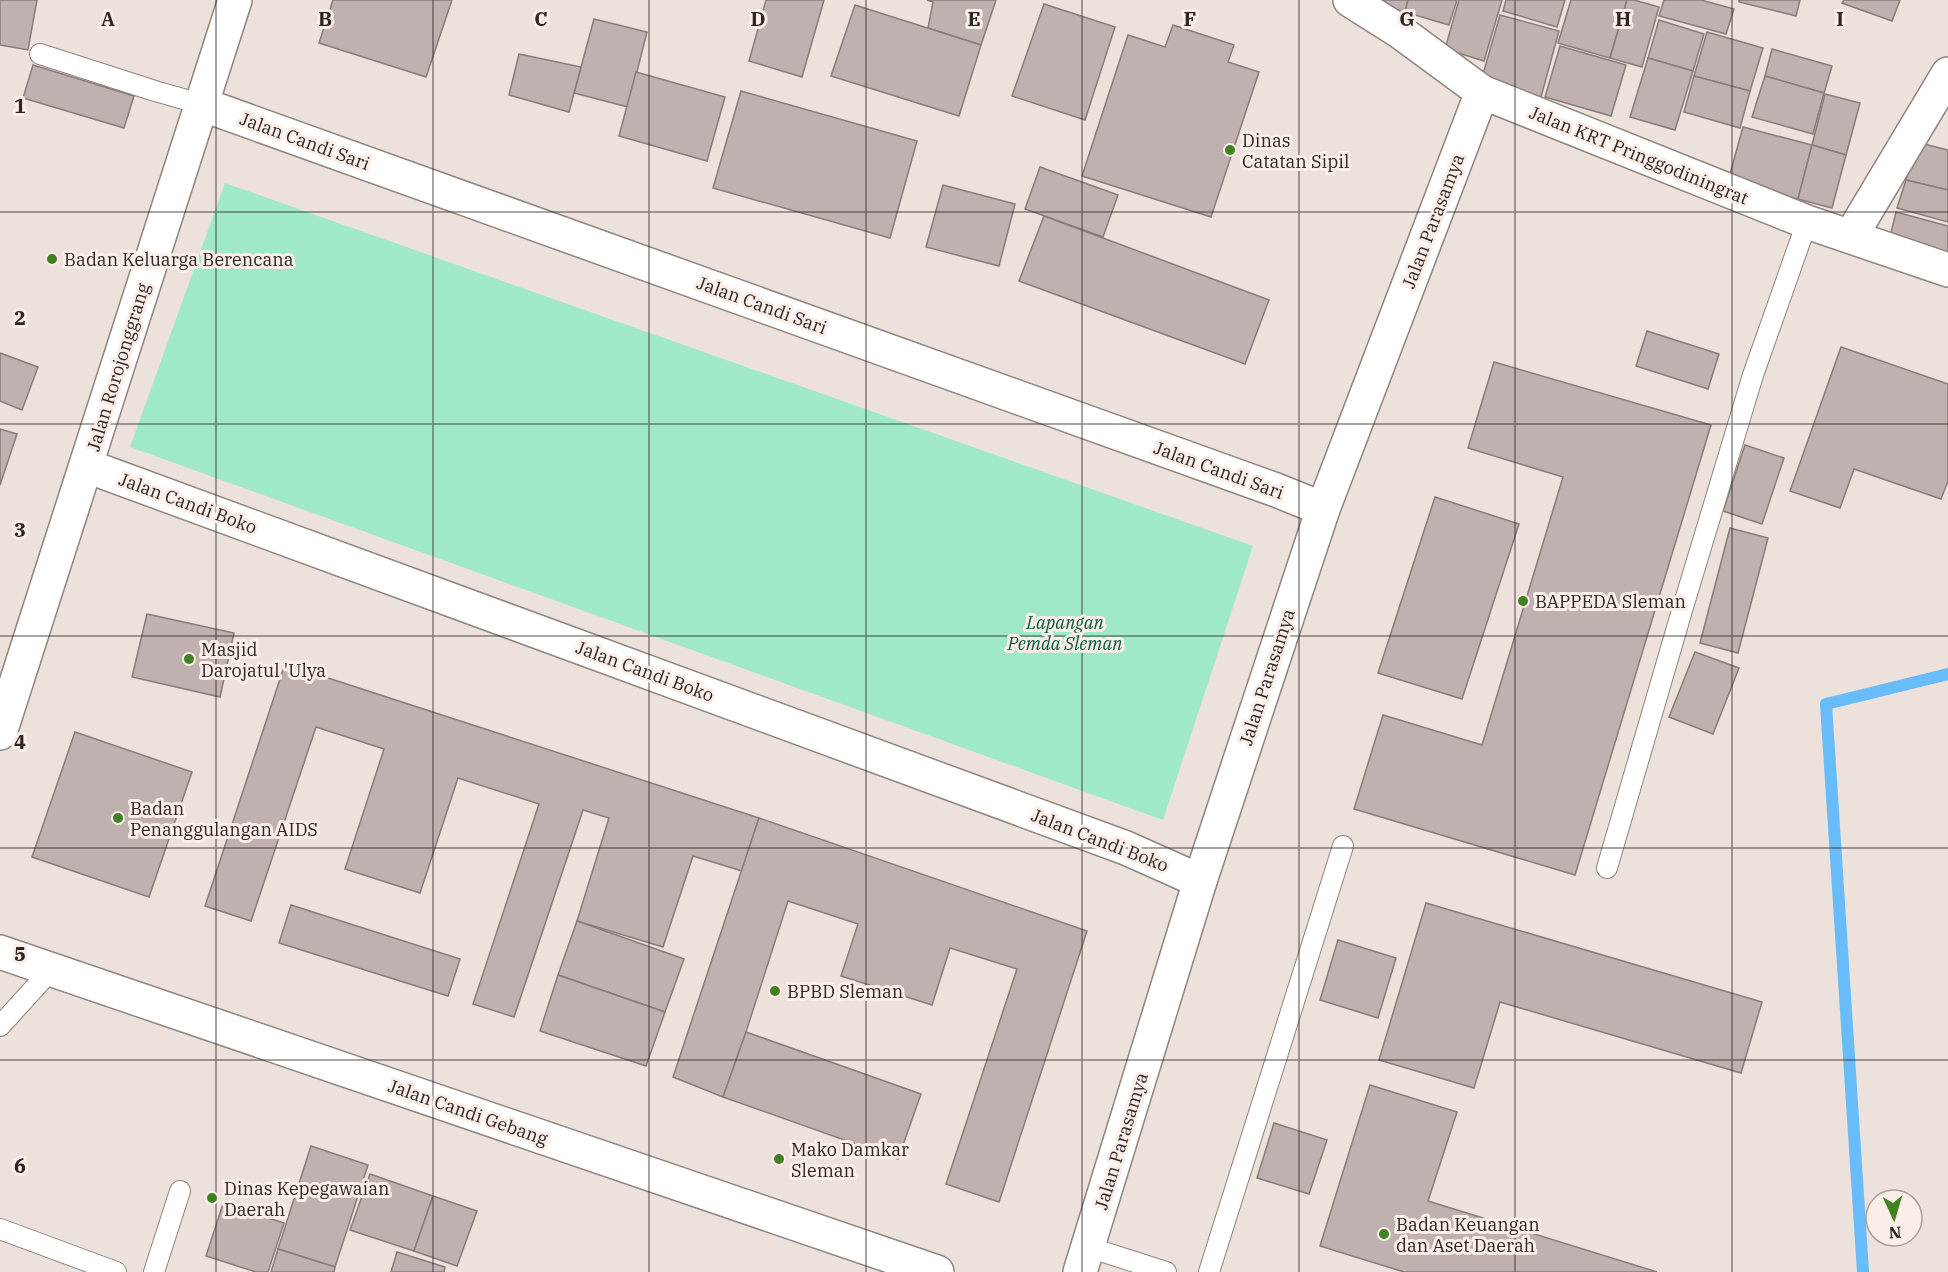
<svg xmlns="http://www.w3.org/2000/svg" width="1948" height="1272" viewBox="0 0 1948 1272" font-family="'IBM Plex Serif',serif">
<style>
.green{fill:#9fe9c7}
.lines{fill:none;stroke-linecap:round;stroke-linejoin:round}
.stream{stroke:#67bcf9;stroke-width:12}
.building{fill:#beb1af;stroke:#887c7a;stroke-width:1.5}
.service-casing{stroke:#8f847e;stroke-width:22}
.minor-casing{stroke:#8f847e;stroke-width:36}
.secondary-casing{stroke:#8f847e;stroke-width:36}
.service{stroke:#fff;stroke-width:20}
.minor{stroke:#fff;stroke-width:33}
.secondary{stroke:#fff;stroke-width:33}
.grid{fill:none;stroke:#2b2725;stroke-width:1.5;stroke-opacity:0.55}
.poi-dot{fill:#408122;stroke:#fbeee8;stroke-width:2}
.labels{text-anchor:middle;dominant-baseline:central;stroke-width:6;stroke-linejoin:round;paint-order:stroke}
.poi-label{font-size:18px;fill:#2b2725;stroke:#fbeee8;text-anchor:start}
.street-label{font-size:18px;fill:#2b2725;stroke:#fbeee8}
.park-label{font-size:18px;font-style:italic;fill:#005b3e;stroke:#fbeee8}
.grid-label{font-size:20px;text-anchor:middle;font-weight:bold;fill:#2b2725;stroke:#fbeee8;stroke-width:6;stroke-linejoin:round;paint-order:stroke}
</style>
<rect width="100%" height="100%" fill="#ede1db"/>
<!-- green -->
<polygon class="green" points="225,183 1253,546 1163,820 130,447"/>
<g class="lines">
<!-- stream -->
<polyline class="stream" points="1863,1272 1826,704 1948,674"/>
</g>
<!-- building -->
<g class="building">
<polygon points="0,0 37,0 28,50 0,45"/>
<polygon points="333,0 452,0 426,77 319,43"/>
<polygon points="766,0 824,0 802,77 749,61"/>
<polygon points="927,0 996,0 981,45 928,28 933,2"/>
<polygon points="1375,0 1408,0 1405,12 1374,3"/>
<polygon points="1408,0 1457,0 1449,25 1405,12"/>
<polygon points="1459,0 1502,0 1484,61 1445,49"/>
<polygon points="1506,0 1565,0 1557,27 1503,11"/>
<polygon points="1571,0 1627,0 1610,58 1558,43"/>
<polygon points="1627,0 1634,0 1659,7 1642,67 1610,58"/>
<polygon points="1664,0 1701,0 1734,9 1726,34 1659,16"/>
<polygon points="1739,0 1800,0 1796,16 1739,2"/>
<polygon points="1844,0 1900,0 1892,21 1842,3"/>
<polygon points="1044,4 1115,27 1085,120 1012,96"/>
<polygon points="855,5 981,45 959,116 831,76"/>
<polygon points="1500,15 1559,31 1541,97 1481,81"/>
<polygon points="594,19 647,32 628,107 574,93"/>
<polygon points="1659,20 1704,34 1693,71 1648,58"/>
<polygon points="1173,25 1234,45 1228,62 1259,72 1211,217 1082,176 1128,35 1165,47"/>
<polygon points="1707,32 1763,48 1750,91 1694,76"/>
<polygon points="1560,46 1626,65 1611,116 1545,97"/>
<polygon points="1772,49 1832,66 1824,93 1765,76"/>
<polygon points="519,54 581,67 569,112 509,95"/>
<polygon points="1648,58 1693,71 1675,130 1630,117"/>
<polygon points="33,65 134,96 124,128 23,98"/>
<polygon points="636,72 725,97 707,161 619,136"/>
<polygon points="1694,76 1750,91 1740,128 1684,112"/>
<polygon points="1765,76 1824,93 1813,134 1752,117"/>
<polygon points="741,91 917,141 890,238 713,188"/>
<polygon points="1825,94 1860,103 1846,155 1812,145"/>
<polygon points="1743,127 1812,145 1798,199 1728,181"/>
<polygon points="1916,142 1948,150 1948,190 1906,180"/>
<polygon points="1812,145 1846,155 1832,208 1798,199"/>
<polygon points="1040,167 1118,195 1103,237 1025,209"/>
<polygon points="1906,180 1948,190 1948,222 1897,208"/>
<polygon points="943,185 1015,204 999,266 926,247"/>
<polygon points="1896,212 1948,226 1948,252 1946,260 1888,245"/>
<polygon points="1044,216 1269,300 1245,364 1019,281"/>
<polygon points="1647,331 1719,354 1708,389 1636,366"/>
<polygon points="1841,347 1948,384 1948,481 1941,499 1854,469 1840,508 1790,491"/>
<polygon points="0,353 38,367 22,410 0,401"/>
<polygon points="1494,362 1711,425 1575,875 1354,809 1383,715 1482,745 1563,477 1468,448"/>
<polygon points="0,429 17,434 0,485"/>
<polygon points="1745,445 1784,458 1762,524 1723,511"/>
<polygon points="1435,497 1519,524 1462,699 1378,673"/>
<polygon points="1730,528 1768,538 1738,653 1700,643"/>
<polygon points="147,614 234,633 220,697 132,677"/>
<polygon points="1695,652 1739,668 1713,734 1669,717"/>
<polygon points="285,664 759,818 742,871 693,856 663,947 577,921 609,818 583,810 514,1017 473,1004 539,804 458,778 420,893 345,869 384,749 316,727 251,921 205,906"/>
<polygon points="75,732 192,772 149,897 32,857"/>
<polygon points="759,818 1087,931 999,1202 946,1184 1017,969 950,948 932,1005 841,976 858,924 788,901 746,1032 723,1097 673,1077"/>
<polygon points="1426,903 1762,1002 1741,1073 1500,1002 1474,1088 1379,1060"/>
<polygon points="291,905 460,959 448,996 279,943"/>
<polygon points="577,921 684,959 665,1012 558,975"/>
<polygon points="1338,940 1396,958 1378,1018 1320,1000"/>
<polygon points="558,975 665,1012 646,1066 540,1031"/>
<polygon points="746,1032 921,1094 898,1159 723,1097"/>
<polygon points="1370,1085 1457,1112 1428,1201 1657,1272 1404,1272 1320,1246"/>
<polygon points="1274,1123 1327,1140 1309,1194 1257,1178"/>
<polygon points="311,1146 368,1165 335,1267 278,1249"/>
<polygon points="370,1174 433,1196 414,1251 350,1230"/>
<polygon points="433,1196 477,1211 457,1266 414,1251"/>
<polygon points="223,1204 284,1223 268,1272 256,1272 206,1256"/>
<polygon points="278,1249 335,1267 334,1272 271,1272"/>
<polygon points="397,1252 445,1267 444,1272 391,1272"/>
</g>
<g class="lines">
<!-- service casing -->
<g class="service-casing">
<g id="service">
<polyline points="40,54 155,91 201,104"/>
<polyline points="1607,868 1683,607 1753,375 1807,222"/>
<polyline points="0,1026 51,970"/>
<polyline points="0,1229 116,1272"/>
<polyline points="1088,1247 1166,1272"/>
<polyline points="154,1272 180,1191"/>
<polyline points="1209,1272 1343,846"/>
</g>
</g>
<!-- minor casing -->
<g class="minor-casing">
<g id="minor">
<polyline points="201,104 1276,490 1323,509"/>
<polyline points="1851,236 1948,74"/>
<polyline points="87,466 1126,848 1200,881"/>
<polyline points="0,733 235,0"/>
<polyline points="0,952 937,1272"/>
<polyline points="1080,1272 1200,881 1323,509 1482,92"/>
</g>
</g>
<!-- secondary casing -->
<g class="secondary-casing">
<polyline id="secondary" points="1350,0 1399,31 1482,92 1807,222 1948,270"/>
</g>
<!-- service -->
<use href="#service" class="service"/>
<!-- minor -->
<use href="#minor" class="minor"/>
<!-- secondary -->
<use href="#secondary" class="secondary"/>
</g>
<!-- grid -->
<path class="grid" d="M216,0V1272M433,0V1272M649,0V1272M866,0V1272M1082,0V1272M1299,0V1272M1515,0V1272M1732,0V1272M0,212H1948M0,424H1948M0,636H1948M0,848H1948M0,1060H1948"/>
<!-- markers -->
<g class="poi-dot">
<circle cx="1230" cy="150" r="6"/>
<circle cx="52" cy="259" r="6"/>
<circle cx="1523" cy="601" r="6"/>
<circle cx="189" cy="659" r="6"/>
<circle cx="118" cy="818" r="6"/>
<circle cx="775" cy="991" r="6"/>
<circle cx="779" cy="1159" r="6"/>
<circle cx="212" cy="1198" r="6"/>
<circle cx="1384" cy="1234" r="6"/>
</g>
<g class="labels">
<!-- poi labels -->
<g class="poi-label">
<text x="1242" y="140">Dinas<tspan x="1242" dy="21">Catatan Sipil</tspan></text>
<text x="64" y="259">Badan Keluarga Berencana</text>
<text x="1535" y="601">BAPPEDA Sleman</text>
<text x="201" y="649">Masjid<tspan x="201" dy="21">Darojatul 'Ulya</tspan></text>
<text x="130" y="808">Badan<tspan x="130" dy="21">Penanggulangan AIDS</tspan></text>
<text x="787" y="991">BPBD Sleman</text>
<text x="791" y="1149">Mako Damkar<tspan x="791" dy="21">Sleman</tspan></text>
<text x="224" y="1188">Dinas Kepegawaian<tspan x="224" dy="21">Daerah</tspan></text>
<text x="1396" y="1224">Badan Keuangan<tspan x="1396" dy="21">dan Aset Daerah</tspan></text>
</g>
<!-- street labels -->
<g class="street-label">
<text transform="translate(305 141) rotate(20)">Jalan Candi Sari</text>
<text transform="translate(1639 155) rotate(22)">Jalan KRT Pringgodiningrat</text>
<text transform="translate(1433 221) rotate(-69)">Jalan Parasamya</text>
<text transform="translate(762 305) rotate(20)">Jalan Candi Sari</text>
<text transform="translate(118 367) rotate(-73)">Jalan Rorojonggrang</text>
<text transform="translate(1219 470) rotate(20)">Jalan Candi Sari</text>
<text transform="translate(188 503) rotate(20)">Jalan Candi Boko</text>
<text transform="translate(645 671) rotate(20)">Jalan Candi Boko</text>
<text transform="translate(1267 677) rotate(-72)">Jalan Parasamya</text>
<text transform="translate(1100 840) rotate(21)">Jalan Candi Boko</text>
<text transform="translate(468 1112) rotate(19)">Jalan Candi Gebang</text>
<text transform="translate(1121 1141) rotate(-73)">Jalan Parasamya</text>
</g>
<!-- park labels -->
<g class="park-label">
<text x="1065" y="622">Lapangan<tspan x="1065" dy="21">Pemda Sleman</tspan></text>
</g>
</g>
<g class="grid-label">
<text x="108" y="26">A</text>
<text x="325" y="26">B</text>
<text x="541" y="26">C</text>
<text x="758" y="26">D</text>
<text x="974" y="26">E</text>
<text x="1190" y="26">F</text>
<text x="1407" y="26">G</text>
<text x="1623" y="26">H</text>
<text x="1840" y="26">I</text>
<text x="20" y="113">1</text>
<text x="20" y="325">2</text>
<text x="20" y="537">3</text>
<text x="20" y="749">4</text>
<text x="20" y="961">5</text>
<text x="20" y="1173">6</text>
</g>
<!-- north arrow -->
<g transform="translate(1894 1218) rotate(176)"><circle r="28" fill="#fbeee8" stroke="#a89e9a" stroke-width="1.5"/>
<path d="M0-4.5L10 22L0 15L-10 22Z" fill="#408122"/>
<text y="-9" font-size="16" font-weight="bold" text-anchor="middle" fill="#2b2725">N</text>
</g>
</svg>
